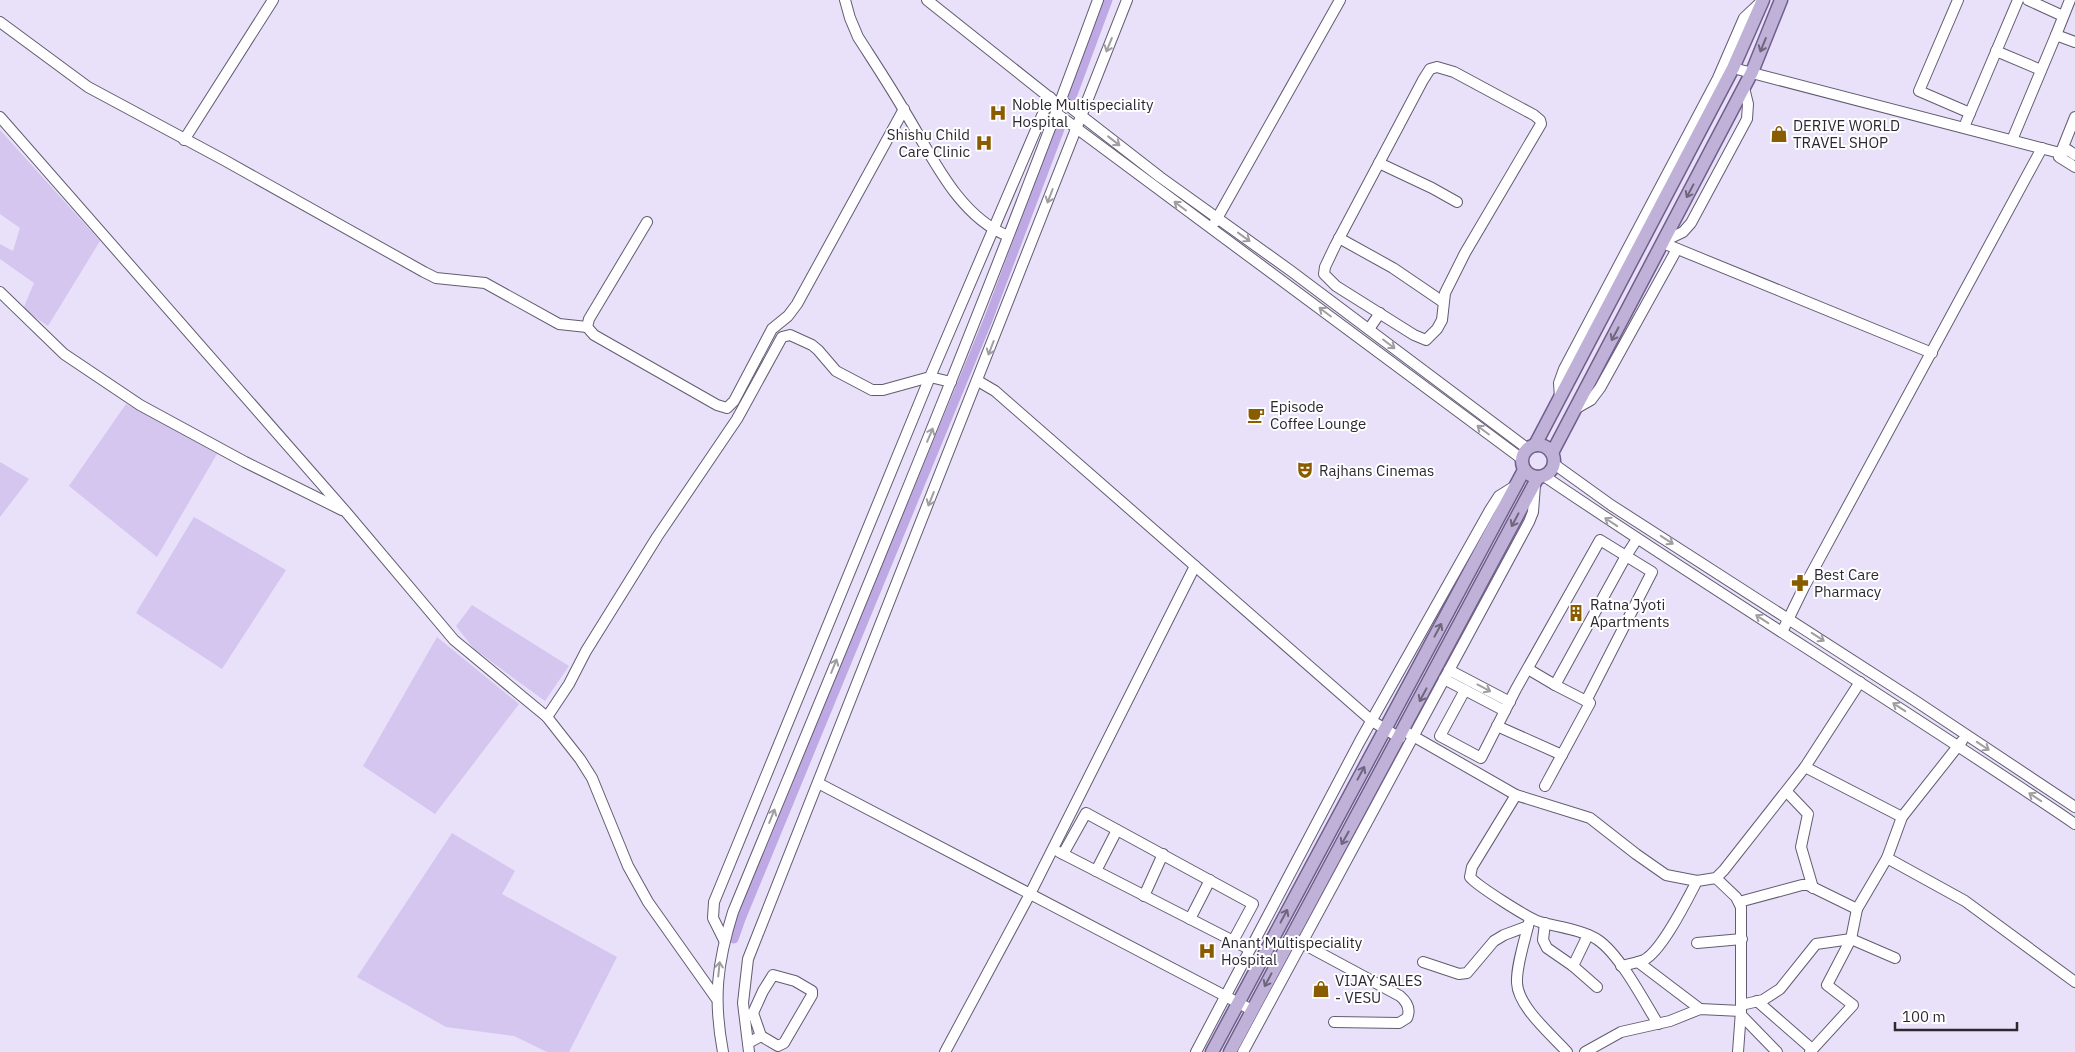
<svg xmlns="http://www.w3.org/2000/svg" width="2075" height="1052" viewBox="0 0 2075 1052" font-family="'IBM Plex Sans',sans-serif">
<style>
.green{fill:#d4c6ef}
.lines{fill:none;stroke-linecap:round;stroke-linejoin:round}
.canal{stroke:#bea9e4;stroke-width:9}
.minor-casing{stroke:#635c71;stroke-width:12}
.major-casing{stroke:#6f5f8b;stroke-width:15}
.minor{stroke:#fff;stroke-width:10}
.major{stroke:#bfb1d7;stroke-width:12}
.oneway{stroke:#a09ea2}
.oneway2{stroke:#6e667c}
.labels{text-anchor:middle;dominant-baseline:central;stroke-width:4;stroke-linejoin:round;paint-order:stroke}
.poi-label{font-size:15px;fill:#2b2831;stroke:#fff;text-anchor:start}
</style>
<rect width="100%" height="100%" fill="#e9e1fa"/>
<!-- green -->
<g class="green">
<polygon points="0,130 100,241 48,326 23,309 34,283 0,259 0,244 13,251 20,228 0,214"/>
<polygon points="126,404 217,454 157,557 69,486"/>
<polygon points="0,462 29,479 0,517"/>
<polygon points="194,517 286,570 222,669 136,613"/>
<polygon points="472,605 569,666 545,701 474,649 456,626"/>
<polygon points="437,637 519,704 435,814 363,766"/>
<polygon points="452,833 515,871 502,894 617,957 569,1052 547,1052 514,1036 446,1027 357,977"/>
</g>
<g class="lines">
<!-- canal -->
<g class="canal">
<polyline points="1072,97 1108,0"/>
<polyline points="734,939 741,919 988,320 1060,129"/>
</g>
<!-- minor casing -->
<g class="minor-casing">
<g id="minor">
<path d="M845,0L850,18L858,37C874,62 890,86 905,112C932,156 958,216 1008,236"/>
<polyline points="927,0 1054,101"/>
<polyline points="1958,0 1919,91 1970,113"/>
<polyline points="2028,0 2063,16"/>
<polyline points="2070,0 2056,35 2075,42"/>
<polyline points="0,22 88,87 224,160 424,272 436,278 485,283 559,324 587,327"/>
<polyline points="1996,51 2041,70"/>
<polygon points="1437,67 1454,72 1534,115 1540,120 1541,124 1465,253 1445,293 1442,320 1437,329 1426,340 1414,335 1336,286 1324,274 1325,267 1335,246 1423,80 1430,69"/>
<polyline points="1733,68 2060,153 2068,150 2075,155"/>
<polyline points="1061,100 1160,177 1291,271 1528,449"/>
<polyline points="1056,113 1522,459"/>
<polyline points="0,117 346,512 454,640 547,717 580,759 592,778 628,866 648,902 716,998"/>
<polyline points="2075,117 2059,157 2075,167"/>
<polyline points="1964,127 2018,0"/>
<polyline points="184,140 273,0"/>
<polyline points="2012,140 2056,35"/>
<polyline points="1379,163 1432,188 1457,202"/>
<polyline points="647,222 589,319 587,327 594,335 717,405 727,408 734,401 772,329 788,316 797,304 904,109"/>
<polyline points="1215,222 1340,0"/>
<polyline points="1339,238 1393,268 1443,302"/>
<polyline points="1664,241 1683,232 1691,223 1747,119 1748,104 1744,88"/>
<polyline points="1663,243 1932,353"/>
<polyline points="0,292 64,354 140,405 245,462 342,510"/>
<polyline points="1369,329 1380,313"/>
<polyline points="1560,398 1559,383 1564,369 1718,78 1744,18 1762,1"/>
<polyline points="1575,409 1591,400 1600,388 1677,249"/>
<polyline points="1554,464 1611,505 1914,700 2075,807"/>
<path d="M1544,476C1719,595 1900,705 2075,824"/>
<polyline points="1195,566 1372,721 1400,738"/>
<polyline points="1782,632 1804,587 2042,148"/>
<polyline points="1528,669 1555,685"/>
<polyline points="1449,670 1510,702"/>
<polyline points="1444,679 1505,711"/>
<polyline points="1465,690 1440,736 1481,758 1516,689 1600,540 1652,572 1586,701"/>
<polyline points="547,717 569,684 586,651 657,537 737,419 782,337 790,335 812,345 818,350 836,371 872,390 883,390 930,377 951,382"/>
<polyline points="1497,726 1562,755"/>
<polyline points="1406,732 1516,795 1590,818 1636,854 1666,875 1697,881 1716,878 1724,870 1805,767 1860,682"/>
<polyline points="1962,741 1902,817 1887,858 1965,901 2075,982"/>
<polyline points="1805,767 1902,817"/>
<polyline points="818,783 1252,1010"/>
<polyline points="1545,786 1590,703 1555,685 1626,556 1637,539"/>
<polyline points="1787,792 1808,814 1801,847 1813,888"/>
<path d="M1516,795L1472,867L1470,877C1476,885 1529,919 1540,922C1557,927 1584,930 1598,940C1620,955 1644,1001 1658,1024"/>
<polyline points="1059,852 1249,949"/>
<polyline points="1063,854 1086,813 1253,904 1233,941"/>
<polyline points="1096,871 1117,830"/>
<polyline points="1716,878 1736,897 1741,907 1741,1011 1738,1052"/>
<polyline points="1144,896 1163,854"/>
<polyline points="1739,902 1802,885 1808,885 1857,909 1887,858"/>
<polyline points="1857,909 1851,939 1895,958"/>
<path d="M1530,918C1526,937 1516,965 1517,983C1518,1007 1552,1035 1567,1052"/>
<polyline points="1190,919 1210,880"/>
<polyline points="1545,923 1543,940 1547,948 1573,966 1597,987"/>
<polyline points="724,940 713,918 714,902 930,377 1050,97"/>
<path d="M1296,940L1400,996C1407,1002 1411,1009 1407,1018L1399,1023L1334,1022"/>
<polyline points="1697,943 1742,939"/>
<polyline points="1423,962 1459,974 1467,973 1494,941 1504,935 1528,926"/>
<polyline points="1638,962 1700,1009"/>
<polyline points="1573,966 1588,935"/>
<path d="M1621,966C1628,964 1637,963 1644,960C1662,951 1687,900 1697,881"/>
<polyline points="1757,1001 1812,1049"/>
<polyline points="1741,1005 1763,1000 1780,989 1816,944 1851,939"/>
<polyline points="1741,1015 1777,1052"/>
<polyline points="748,1043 761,1036 753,1013 763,991 773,975 795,981 812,991 812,995 784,1043 778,1046 761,1036"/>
<path d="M723,1052C713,999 717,963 733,912C858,609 985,308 1098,0"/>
<polyline points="749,1052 743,1003 748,959 1127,0"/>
<polyline points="945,1052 1030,894 1195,566 995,391 978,381"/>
<polyline points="1196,1052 1360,741 1490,510 1499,496 1515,486"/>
<polyline points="1243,1052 1529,522 1533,512 1535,485"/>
<polyline points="1585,1052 1621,1032 1670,1021 1700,1009 1741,1011"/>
<polyline points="1810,1052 1853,1005 1827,985 1851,939"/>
</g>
</g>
<!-- major casing -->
<g class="major-casing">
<g id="major">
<polyline points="1535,445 1733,68 1763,0"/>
<circle cx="1538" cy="461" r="16"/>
<polyline points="1552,453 1752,72 1781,0"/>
<polyline points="1212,1052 1524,470"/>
<polyline points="1230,1052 1538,477"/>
</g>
</g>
<!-- minor -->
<use href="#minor" class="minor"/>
<!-- major -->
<use href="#major" class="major"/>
</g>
<!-- one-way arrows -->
<defs><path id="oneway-shaft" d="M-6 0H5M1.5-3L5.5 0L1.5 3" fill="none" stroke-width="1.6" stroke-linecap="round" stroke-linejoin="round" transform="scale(1.25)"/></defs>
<g class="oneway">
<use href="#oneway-shaft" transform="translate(1109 45) rotate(112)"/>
<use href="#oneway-shaft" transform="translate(1114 141) rotate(38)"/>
<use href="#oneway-shaft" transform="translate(1050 196) rotate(111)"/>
<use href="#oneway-shaft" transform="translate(1180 206) rotate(-143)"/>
<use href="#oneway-shaft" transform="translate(1244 237) rotate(36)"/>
<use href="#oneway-shaft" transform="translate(1325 312) rotate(-143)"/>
<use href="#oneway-shaft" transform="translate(1389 344) rotate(37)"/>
<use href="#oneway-shaft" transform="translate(991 348) rotate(111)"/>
<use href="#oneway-shaft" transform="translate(1483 430) rotate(-143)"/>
<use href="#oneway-shaft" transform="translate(930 435) rotate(-67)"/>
<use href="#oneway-shaft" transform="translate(931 499) rotate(112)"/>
<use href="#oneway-shaft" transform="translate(1611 522) rotate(-146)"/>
<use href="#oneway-shaft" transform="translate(1667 540) rotate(33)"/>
<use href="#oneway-shaft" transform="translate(1762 619) rotate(-147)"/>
<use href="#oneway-shaft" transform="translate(1818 637) rotate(33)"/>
<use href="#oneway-shaft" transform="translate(834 666) rotate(-68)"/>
<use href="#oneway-shaft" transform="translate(1484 688) rotate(28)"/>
<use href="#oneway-shaft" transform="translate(1899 707) rotate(-147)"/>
<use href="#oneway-shaft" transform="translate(1983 746) rotate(34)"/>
<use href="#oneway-shaft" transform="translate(2035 797) rotate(-146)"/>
<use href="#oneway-shaft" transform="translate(772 816) rotate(-68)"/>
<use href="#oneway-shaft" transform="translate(719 969) rotate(-84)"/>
</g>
<g class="oneway2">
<use href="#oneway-shaft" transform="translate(1763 45) rotate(112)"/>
<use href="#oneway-shaft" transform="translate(1690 191) rotate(118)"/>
<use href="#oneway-shaft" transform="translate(1615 334) rotate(118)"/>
<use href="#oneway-shaft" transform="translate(1515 520) rotate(118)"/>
<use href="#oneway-shaft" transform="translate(1438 630) rotate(-62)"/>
<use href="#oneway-shaft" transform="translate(1423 695) rotate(118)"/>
<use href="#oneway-shaft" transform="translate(1361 773) rotate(-62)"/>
<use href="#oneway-shaft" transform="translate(1345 838) rotate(119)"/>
<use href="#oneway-shaft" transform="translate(1284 916) rotate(-62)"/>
<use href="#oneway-shaft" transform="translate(1268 980) rotate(118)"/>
</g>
<!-- icons -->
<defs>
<g id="hospital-bare" transform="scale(1.35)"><path d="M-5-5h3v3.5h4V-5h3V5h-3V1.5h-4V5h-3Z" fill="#895c00" stroke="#fff" stroke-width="2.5" paint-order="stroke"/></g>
<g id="shop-bare" transform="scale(1.35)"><path d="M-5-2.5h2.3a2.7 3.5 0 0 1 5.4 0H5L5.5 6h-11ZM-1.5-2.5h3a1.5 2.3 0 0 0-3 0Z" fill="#895c00" stroke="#fff" stroke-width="2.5" paint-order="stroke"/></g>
<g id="cafe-bare" transform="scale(1.35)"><path d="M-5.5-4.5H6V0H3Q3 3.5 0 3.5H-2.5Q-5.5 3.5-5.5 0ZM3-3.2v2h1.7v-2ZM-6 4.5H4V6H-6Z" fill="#895c00" stroke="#fff" stroke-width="2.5" paint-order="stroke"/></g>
<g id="theatre-bare" transform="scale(1.35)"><path d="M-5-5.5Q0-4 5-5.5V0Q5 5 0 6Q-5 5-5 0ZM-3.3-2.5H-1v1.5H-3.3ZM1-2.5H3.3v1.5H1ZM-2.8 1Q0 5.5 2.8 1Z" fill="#895c00" stroke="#fff" stroke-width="2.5" paint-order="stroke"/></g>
<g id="pharmacy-bare" transform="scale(1.35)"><path d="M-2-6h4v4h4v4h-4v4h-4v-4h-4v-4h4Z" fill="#895c00" stroke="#fff" stroke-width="2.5" paint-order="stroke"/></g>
<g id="building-bare" transform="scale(1.35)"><path d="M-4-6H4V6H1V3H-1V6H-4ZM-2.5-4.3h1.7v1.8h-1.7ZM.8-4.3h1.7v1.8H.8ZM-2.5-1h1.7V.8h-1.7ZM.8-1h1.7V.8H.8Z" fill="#895c00" stroke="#fff" stroke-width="2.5" paint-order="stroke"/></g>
</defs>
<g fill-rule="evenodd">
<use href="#hospital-bare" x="998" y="113"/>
<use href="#shop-bare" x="1779" y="134"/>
<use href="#hospital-bare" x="984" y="143"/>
<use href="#cafe-bare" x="1256" y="415"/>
<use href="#theatre-bare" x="1305" y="470"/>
<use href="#pharmacy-bare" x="1800" y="583"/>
<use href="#building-bare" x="1576" y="613"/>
<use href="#hospital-bare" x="1207" y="951"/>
<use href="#shop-bare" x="1321" y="989"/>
</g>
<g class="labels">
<!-- poi labels -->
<g class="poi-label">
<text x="1012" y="104">Noble Multispeciality<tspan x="1012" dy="17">Hospital</tspan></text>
<text x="1793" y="125">DERIVE WORLD<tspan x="1793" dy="17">TRAVEL SHOP</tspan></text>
<text x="970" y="134" text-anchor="end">Shishu Child<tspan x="970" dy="17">Care Clinic</tspan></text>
<text x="1270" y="406">Episode<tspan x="1270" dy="17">Coffee Lounge</tspan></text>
<text x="1319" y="470">Rajhans Cinemas</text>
<text x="1814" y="574">Best Care<tspan x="1814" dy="17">Pharmacy</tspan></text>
<text x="1590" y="604">Ratna Jyoti<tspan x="1590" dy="17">Apartments</tspan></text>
<text x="1221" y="942">Anant Multispeciality<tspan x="1221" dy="17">Hospital</tspan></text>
<text x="1335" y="980">VIJAY SALES<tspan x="1335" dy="17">- VESU</tspan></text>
</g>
</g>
<!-- scale -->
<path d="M1895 1022v8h122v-8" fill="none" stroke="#2b2831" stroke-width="2.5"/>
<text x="1902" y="1022" font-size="15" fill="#2b2831" stroke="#ffffff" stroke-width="4" paint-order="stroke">100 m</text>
</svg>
